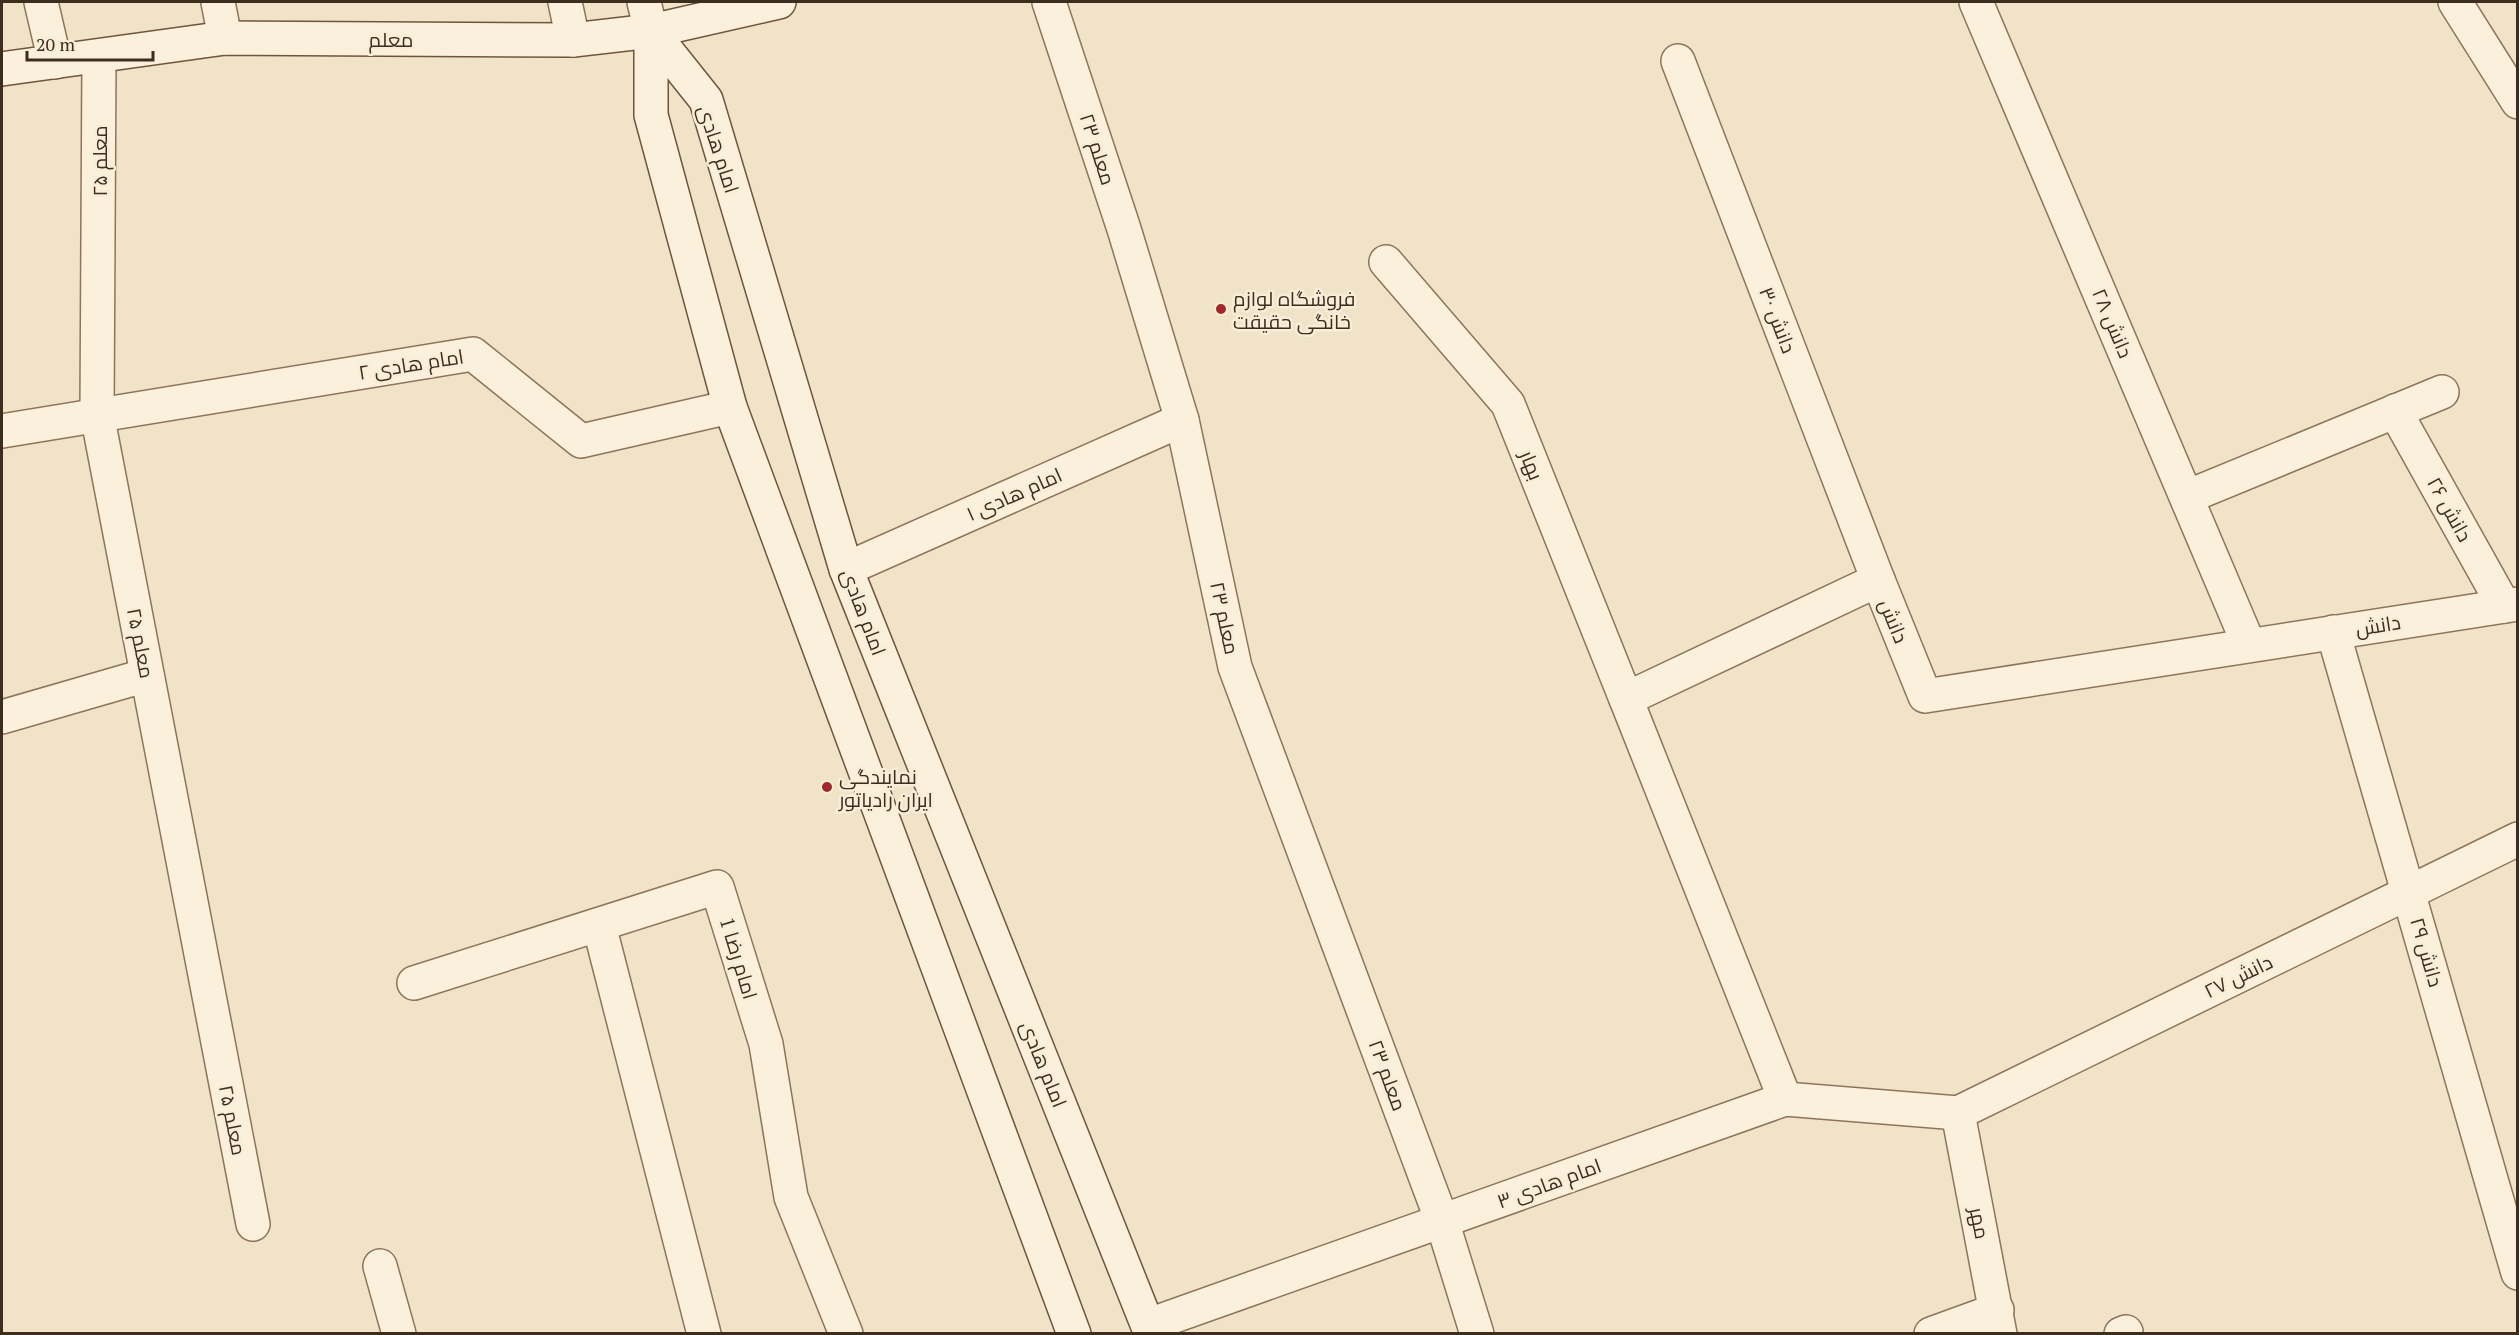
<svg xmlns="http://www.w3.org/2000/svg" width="2519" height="1335" viewBox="0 0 2519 1335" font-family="'PT Serif',Cairo,serif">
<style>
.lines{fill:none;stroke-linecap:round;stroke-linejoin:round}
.street-casing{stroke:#8e745b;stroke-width:36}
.secondary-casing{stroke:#70553e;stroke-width:36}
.street{stroke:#fbf0db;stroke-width:33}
.secondary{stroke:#fbf0db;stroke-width:33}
.poi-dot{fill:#a0282d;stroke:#f8edd7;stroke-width:2}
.labels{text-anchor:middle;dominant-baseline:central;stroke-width:5;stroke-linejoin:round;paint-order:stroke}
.street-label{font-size:20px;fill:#3d2d1f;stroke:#f8edd7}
.poi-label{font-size:20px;fill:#3d2d1f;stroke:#f8edd7;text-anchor:start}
</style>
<rect width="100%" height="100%" fill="#f1e3c7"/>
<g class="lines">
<!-- street casing -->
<g class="street-casing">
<g id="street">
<polyline points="41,2 55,62"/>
<polyline points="218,2 225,38"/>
<polyline points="565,2 573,40"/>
<polyline points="644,2 651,31"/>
<polyline points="1049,2 1124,229 1182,420 1235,667 1442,1221 1477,1334"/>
<polyline points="1976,2 2249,645"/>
<polyline points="2455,2 2518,102"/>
<polyline points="99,56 97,414 253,1224"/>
<polyline points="1678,61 1878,580 1925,696 2518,604"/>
<polyline points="1386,262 1508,404 1626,699"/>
<polyline points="2395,411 2504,606"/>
<polyline points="2,431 473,354 581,441 730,407"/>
<polyline points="2187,497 2442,392"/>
<polyline points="846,569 1182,420"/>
<polyline points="2333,632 2518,1273"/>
<polyline points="2,717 147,675"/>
<polyline points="599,925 704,1334"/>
<polyline points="414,983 717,887 766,1044 791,1197 846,1334"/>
<polyline points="1785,1099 1626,699 1878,580"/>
<polyline points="1958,1113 2518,839"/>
<polyline points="1958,1113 2000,1334"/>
<polyline points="380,1266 399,1334"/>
<polyline points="1149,1325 1785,1099 1958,1113"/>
<polyline points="1931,1334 1997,1310"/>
<polyline points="2121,1334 2126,1332"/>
</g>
</g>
<!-- secondary casing -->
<g class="secondary-casing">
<g id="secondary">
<polyline points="651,31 706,100 846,569 1151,1334"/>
<polyline points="651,31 651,115 730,407 1074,1334"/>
<polyline points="2,69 225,38 573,40 651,31 779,2"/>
</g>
</g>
<!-- street -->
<use href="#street" class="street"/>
<!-- secondary -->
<use href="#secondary" class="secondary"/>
</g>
<!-- markers -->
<g class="poi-dot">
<circle cx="1221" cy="309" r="6"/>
<circle cx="827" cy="787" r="6"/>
</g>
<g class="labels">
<!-- street labels -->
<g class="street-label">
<text x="391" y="39">معلم</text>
<text transform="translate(719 149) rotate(72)">امام هادی</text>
<text transform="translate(1098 149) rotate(72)">معلم ۲۳</text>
<text transform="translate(99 161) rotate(-90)">معلم ۲۵</text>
<text transform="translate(1778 320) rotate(69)">دانش ۳۰</text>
<text transform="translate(2113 323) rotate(67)">دانش ۲۸</text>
<text transform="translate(411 364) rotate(-9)">امام هادی ٢</text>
<text transform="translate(1532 465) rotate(68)">بهار</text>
<text transform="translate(1014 494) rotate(-24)">امام هادی ١</text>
<text transform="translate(2450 509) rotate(61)">دانش ۲۶</text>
<text transform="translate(864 612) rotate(69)">امام هادی</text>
<text transform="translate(1225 618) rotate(78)">معلم ۲۳</text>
<text transform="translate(1894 621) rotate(68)">دانش</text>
<text transform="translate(2378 625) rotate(-9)">دانش</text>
<text transform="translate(141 643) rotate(79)">معلم ۲۵</text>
<text transform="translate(2427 952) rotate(74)">دانش ٢٩</text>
<text transform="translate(739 958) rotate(73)">امام رضا 1</text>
<text transform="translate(2238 976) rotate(-26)">دانش ۲۷</text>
<text transform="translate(1044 1064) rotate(68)">امام هادی</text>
<text transform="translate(1388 1075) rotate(70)">معلم ۲۳</text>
<text transform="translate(233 1120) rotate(79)">معلم ۲۵</text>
<text transform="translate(1549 1183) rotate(-20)">امام هادی ٣</text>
<text transform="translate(1980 1223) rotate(79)">مهر</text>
</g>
<!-- poi labels -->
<g class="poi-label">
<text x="1233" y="298">فروشگاه لوازم<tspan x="1233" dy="23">خانگی حقیقت</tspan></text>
<text x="839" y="776">نمایندگی<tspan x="839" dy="23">ایران رادیاتور</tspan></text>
</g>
</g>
<!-- border -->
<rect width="2519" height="1335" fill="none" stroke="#3d2d1f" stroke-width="6"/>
<!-- scale -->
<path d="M27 51v9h126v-9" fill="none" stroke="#3d2d1f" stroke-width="3"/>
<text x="36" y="51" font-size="18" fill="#3d2d1f" stroke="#f8edd7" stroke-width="4.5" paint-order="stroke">20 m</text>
</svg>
